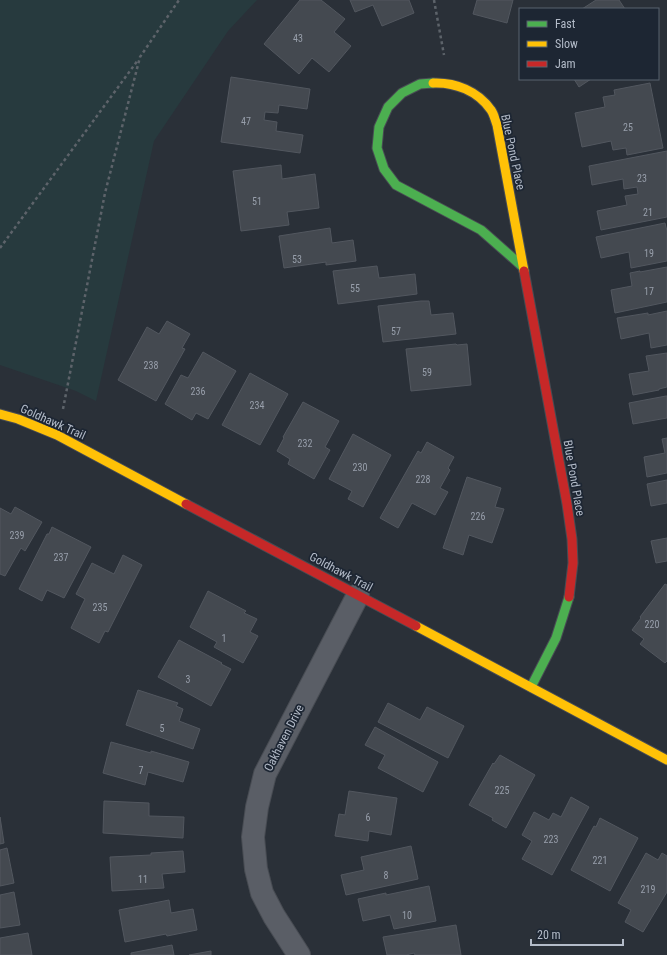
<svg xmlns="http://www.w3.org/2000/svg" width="667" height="955" viewBox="0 0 667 955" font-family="'Roboto Condensed',sans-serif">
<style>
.green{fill:#273a3e}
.building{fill:#444950;stroke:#52575f}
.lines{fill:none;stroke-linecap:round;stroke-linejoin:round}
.street-casing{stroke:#484c53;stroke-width:24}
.fast-casing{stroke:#484c53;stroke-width:11}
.slow-casing{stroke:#484c53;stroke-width:11}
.jam-casing{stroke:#484c53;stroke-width:11}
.path{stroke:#5d636a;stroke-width:2.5;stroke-dasharray:3 3;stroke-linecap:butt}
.street{stroke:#5a5e66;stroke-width:22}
.fast{stroke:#4caf50;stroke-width:9}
.slow{stroke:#ffc107;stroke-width:9}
.jam{stroke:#c62828;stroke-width:9}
.labels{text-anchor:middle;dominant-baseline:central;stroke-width:3.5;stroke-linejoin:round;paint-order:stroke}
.number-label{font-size:10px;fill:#989fab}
.street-label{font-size:12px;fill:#b4bcc9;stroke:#1d2633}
</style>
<rect width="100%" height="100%" fill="#2a3038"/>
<!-- green -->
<polygon class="green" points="0,0 257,0 228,31 154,141 96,401 76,391 0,365"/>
<!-- building -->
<g class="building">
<polygon points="300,0 321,0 345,19 334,32 351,46 329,72 312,58 299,74 264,44"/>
<polygon points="350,0 409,0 414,13 382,26 373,5 355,12"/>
<polygon points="477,0 513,0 507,23 473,14"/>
<polygon points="596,0 619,0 625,9 582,9"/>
<polygon points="231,77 310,89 307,109 279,105 278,113 265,112 264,120 277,122 276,131 303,135 300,153 221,142"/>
<polygon points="574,79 591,79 579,87"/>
<polygon points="650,83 663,148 627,155 626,148 613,150 611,141 582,147 575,113 605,107 603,97 615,95 614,90"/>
<polygon points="667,151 667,217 601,230 597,211 627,205 625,196 638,194 637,187 624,189 623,179 592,185 589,166"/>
<polygon points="281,165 282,179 315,174 319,208 287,212 289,225 241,231 233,171"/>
<polygon points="665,223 667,231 667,261 631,268 629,252 601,258 596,237"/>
<polygon points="330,228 332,243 353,240 356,261 326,265 326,262 284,268 279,236"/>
<polygon points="377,266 379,278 415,274 417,294 338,304 333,271"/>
<polygon points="667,267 667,302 615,313 611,290 632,286 630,273 640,271 640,272"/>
<polygon points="421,301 429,301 431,315 453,313 456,334 383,342 378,306"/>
<polygon points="667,311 667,345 651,348 649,333 621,339 617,318 648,313 648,315"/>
<polygon points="167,321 190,334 182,348 185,349 156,401 118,380 147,327 159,334"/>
<polygon points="456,344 457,345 467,344 471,385 411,391 406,349"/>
<polygon points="203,352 236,371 208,419 196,413 192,420 165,404 181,375 188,378"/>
<polygon points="667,353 667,387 659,389 659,390 633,395 629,374 649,371 646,356"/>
<polygon points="250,373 288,394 260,445 222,425"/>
<polygon points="666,396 667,396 667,418 633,424 629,403"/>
<polygon points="303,402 339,421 325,447 330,450 314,479 288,464 290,459 277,451 284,438 283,437"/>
<polygon points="353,434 391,455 363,507 348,499 352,491 329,479"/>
<polygon points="667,438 667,473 647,477 644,457 665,453 662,439"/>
<polygon points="427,442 454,457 448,468 450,470 440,488 448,492 435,515 412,503 398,528 380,518 418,451 421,453"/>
<polygon points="467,477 501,488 495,507 504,509 492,543 469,535 463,555 443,548"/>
<polygon points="667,480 667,503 651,506 647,484"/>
<polygon points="15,507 42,522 25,551 21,548 5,576 0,574 0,508 11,514"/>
<polygon points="52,527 91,547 64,598 47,590 42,601 19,589 47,534 49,534"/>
<polygon points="667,538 667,561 656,563 651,541"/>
<polygon points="123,555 142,565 108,632 105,631 99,643 71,628 85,599 76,594 92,563 114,574"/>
<polygon points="665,584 667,585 667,661 665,663 640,644 644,639 632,630 641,618 640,617"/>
<polygon points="208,591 246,611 244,613 257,619 250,632 258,636 243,663 214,647 217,642 190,627"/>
<polygon points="179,640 222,663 221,664 231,669 211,706 158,677"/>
<polygon points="138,690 178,703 176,706 183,709 179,721 200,729 193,749 126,725"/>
<polygon points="388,703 420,720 427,707 464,726 448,758 378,722"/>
<polygon points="375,727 438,762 423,792 378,768 385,755 365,745"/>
<polygon points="111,742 151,753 151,751 189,762 183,782 148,772 145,785 103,773"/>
<polygon points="500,755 535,775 506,828 492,820 493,818 469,805 493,763 494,764"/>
<polygon points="349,791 397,798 391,835 369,831 368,841 335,836 339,814 345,815"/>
<polygon points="571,797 589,807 552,875 522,859 532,841 522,835 534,812 549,820 553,813 561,817"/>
<polygon points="104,801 149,803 149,816 184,817 183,838 103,833"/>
<polygon points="0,817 4,843 0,844"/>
<polygon points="600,818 638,838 610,891 571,870 594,826 596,827"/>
<polygon points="411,846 418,879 346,895 341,875 364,870 361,857"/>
<polygon points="7,848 14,883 0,886 0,850"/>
<polygon points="183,851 185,872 162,874 164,888 112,891 110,857 151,855 151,853"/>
<polygon points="646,853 658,860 662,853 667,856 667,892 643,932 625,922 631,910 618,903"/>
<polygon points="429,886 436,921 394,929 390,915 363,921 358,899 386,893 386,895"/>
<polygon points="14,892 20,925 0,928 0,895"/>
<polygon points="169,900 171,913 193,909 197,930 167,936 166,934 125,942 119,910"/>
<polygon points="456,925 461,955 415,955 414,953 406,955 387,955 383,937"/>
<polygon points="28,933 32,955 0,955 0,938"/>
<polygon points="172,945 174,955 131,955 131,953"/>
<polygon points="211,951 211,955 189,955"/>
</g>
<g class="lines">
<!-- street casing -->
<g class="street-casing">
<polyline id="street" points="299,955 274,916 262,893 256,869 253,837 257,807 265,774 358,595"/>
</g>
<!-- fast casing -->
<g class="fast-casing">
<g id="fast">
<polyline points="433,83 420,84 402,93 388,107 379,127 377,148 384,169 396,185 481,230 523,267"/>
<polyline points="531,687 556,638 569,597"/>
</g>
</g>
<!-- slow casing -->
<g class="slow-casing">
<g id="slow">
<path d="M433,83C455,82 478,91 491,110C494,114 495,120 497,125L524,271"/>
<polyline points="0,414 18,419 57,435 186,504"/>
<polyline points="416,626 667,760"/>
</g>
</g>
<!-- jam casing -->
<g class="jam-casing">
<g id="jam">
<polyline points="524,271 567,504 572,539 573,563 569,597"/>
<polyline points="186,504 416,626"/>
</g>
</g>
<!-- path -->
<g class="path">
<polyline points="434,0 444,55"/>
<polyline points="0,248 138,60"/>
<polyline points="63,409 105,193 140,57 179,0"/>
</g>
<!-- street -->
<use href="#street" class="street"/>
<!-- fast -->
<use href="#fast" class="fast"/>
<!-- slow -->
<use href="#slow" class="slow"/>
<!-- jam -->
<use href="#jam" class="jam"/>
</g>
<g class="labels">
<!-- number labels -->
<g class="number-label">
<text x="298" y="38">43</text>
<text x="246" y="121">47</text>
<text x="628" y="127">25</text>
<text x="642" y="178">23</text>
<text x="257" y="201">51</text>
<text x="648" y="212">21</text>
<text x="649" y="253">19</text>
<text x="297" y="259">53</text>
<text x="355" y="288">55</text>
<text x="649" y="291">17</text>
<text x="396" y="331">57</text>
<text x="151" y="365">238</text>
<text x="427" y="372">59</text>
<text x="198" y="391">236</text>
<text x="257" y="405">234</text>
<text x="305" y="443">232</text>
<text x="360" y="467">230</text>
<text x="423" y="479">228</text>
<text x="478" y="516">226</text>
<text x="17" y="535">239</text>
<text x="61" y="557">237</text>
<text x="100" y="607">235</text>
<text x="652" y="624">220</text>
<text x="224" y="638">1</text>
<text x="188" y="679">3</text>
<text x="162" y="728">5</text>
<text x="141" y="770">7</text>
<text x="502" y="790">225</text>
<text x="368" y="817">6</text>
<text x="551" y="839">223</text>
<text x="600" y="860">221</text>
<text x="386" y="875">8</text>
<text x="143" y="879">11</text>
<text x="648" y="889">219</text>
<text x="407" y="915">10</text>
</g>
<!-- street labels -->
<g class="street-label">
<text transform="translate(513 152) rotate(78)">Blue Pond Place</text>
<text transform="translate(53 422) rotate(24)">Goldhawk Trail</text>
<text transform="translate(574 478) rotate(80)">Blue Pond Place</text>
<text transform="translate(341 572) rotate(28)">Goldhawk Trail</text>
<text transform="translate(284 738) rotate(-63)">Oakhaven Drive</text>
</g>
</g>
<!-- legend -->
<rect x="519" y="8" width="140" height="72" fill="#1d2633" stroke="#59626f"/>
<rect x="527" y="21" width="20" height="6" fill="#4caf50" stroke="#59626f"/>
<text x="555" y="28" font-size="12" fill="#b4bcc9">Fast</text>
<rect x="527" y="41" width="20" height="6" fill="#ffc107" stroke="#59626f"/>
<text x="555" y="48" font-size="12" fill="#b4bcc9">Slow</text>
<rect x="527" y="61" width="20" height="6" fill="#c62828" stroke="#59626f"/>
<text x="555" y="68" font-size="12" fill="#b4bcc9">Jam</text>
<!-- scale -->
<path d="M531 939v6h92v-6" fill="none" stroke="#b4bcc9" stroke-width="2"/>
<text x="537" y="939" font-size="12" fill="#b4bcc9" stroke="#1d2633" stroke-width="3" paint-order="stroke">20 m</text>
</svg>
